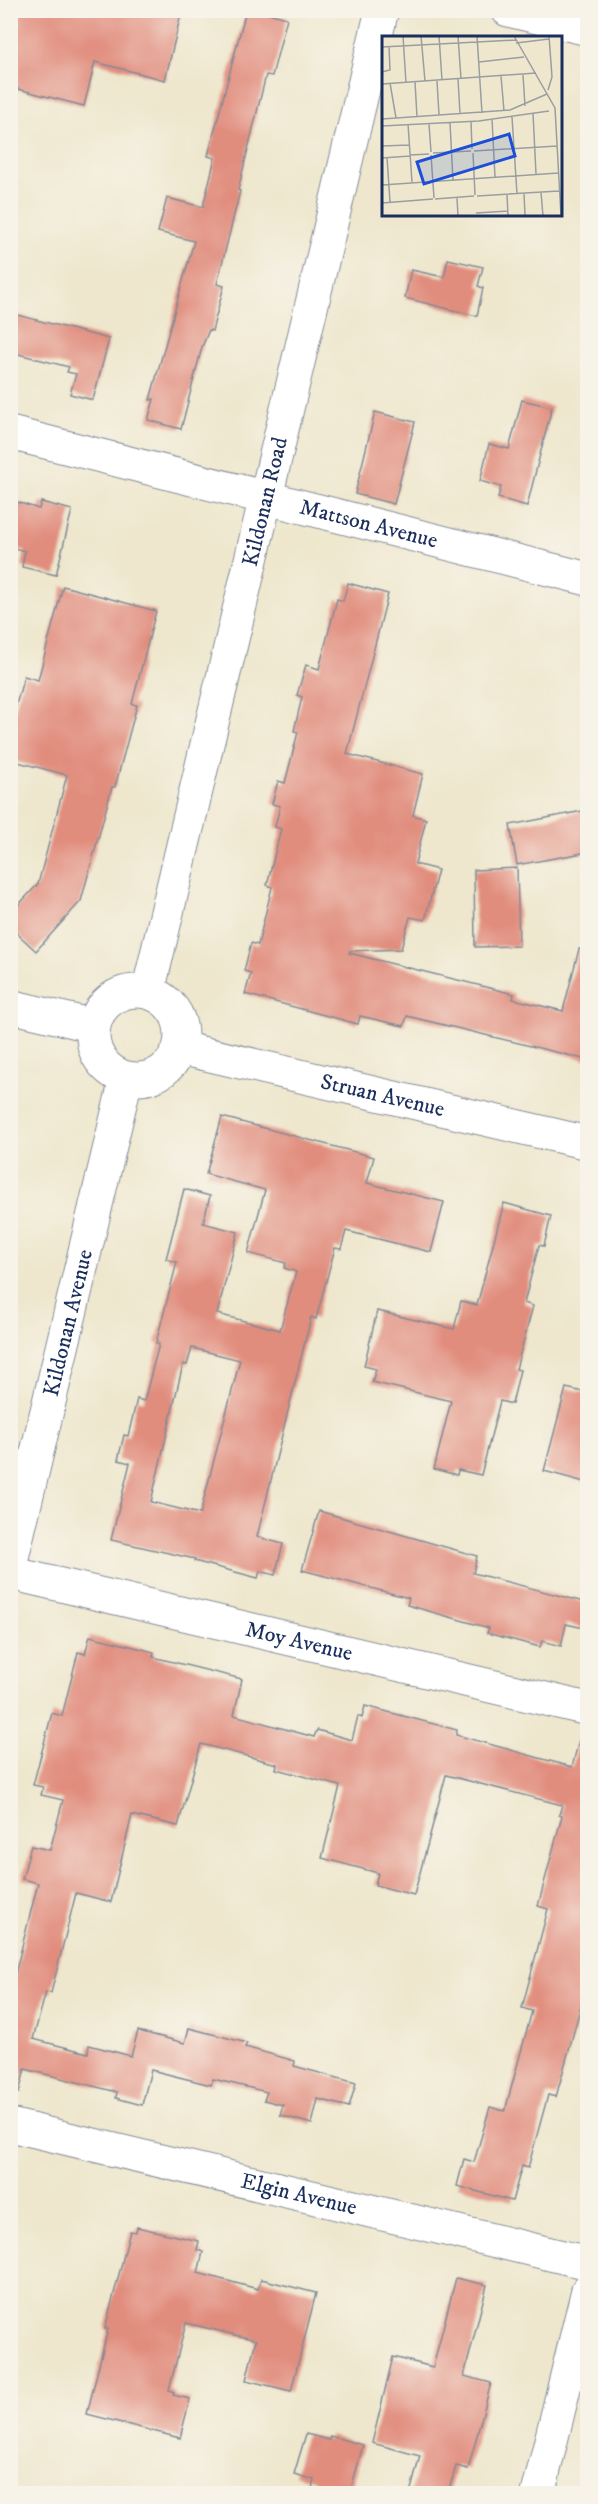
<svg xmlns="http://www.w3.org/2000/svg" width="598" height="2504" viewBox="0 0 598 2504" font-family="'IM FELL DW Pica',serif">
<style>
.building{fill:#e18d7e;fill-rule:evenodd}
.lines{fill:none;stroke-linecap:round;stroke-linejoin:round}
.minor-casing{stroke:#848b96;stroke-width:35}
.minor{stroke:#fff;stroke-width:33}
.labels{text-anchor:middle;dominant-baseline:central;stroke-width:6;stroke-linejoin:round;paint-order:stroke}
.street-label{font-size:22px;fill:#1b2f5e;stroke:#f7f3e8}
.inset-road{fill:none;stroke:#9a9da1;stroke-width:1.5}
.view{fill:#1d4ed8;fill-opacity:0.15;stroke:#1d4ed8;stroke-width:3}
.inset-edge{fill:none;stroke:#1b2f5e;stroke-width:3}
</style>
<rect width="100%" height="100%" fill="#f7f3e8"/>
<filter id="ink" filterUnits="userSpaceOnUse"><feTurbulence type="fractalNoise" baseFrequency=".0167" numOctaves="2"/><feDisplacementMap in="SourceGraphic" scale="12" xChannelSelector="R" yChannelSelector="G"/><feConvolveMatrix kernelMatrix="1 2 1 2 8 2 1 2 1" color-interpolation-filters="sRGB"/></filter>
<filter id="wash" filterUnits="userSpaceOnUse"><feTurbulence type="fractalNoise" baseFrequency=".008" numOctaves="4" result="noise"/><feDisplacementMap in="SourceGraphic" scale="24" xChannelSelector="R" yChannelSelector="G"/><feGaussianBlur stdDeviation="1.35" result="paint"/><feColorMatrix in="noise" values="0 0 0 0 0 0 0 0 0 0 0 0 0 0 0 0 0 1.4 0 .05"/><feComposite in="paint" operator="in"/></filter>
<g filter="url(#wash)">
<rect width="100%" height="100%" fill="#eee7cd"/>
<g id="blocks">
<!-- building -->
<g class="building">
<polygon points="10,10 182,10 165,80 95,62 84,106 10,87"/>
<polygon points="246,10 257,10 287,18 272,76 266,75 238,190 240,191 217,284 224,286 212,331 209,330 202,347 181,429 148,420 154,399 150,400 159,367 194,241 158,232 167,198 203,207 215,158 208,156"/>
<polygon points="448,259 483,267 478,286 483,288 477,316 405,298 411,270 444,277"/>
<polygon points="10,313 109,339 93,400 70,394 76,374 67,372 69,367 10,352"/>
<polygon points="522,400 552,407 527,506 498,498 501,487 480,481 489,444 509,449"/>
<polygon points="375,412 415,422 394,504 355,494"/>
<polygon points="17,502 39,509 41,502 72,510 56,575 22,567 25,551 10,547 10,508 15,509"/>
<polygon points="348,583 388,594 347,754 423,774 413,815 426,819 415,864 438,870 425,920 410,917 401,949 350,951 349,953 514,994 513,999 563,1011 579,949 588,950 588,1060 407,1016 404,1026 360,1016 358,1024 245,994 251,973 244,971 251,943 258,945 272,887 267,885 281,829 275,827 280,806 272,804 278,781 285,783 298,732 294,731 302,697 297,695 306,665 319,669 337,599 343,601"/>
<polygon points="63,586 156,611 132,704 137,705 115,787 112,787 81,901 36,951 10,927 10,914 38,884 67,775 10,760 10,727 24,676 38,680"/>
<polygon points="588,810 588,852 517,865 510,825"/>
<polygon points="517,868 519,946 475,947 474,870"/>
<path d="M222,1117L374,1157L367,1183L444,1202L431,1252L346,1231L341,1249L335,1248L316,1319L311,1317L257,1537L283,1544L275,1575L260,1571L258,1578L194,1561L195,1559L111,1540L130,1463L118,1460L124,1435L128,1436L137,1399L144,1401L159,1344L156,1343L177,1262L166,1259L184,1189L210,1196L203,1223L238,1232L217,1314L280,1330L296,1272L284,1268L286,1263L248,1253L265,1190L206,1174ZM192,1348L240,1360L200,1514L151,1502L183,1364L187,1365Z"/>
<polygon points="504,1203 551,1216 544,1246 539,1245 524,1303 533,1306 516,1369 520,1370 512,1404 500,1401 481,1475 458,1470 457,1475 434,1469 451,1401 372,1382 376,1369 364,1366 377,1311 454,1329 461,1301 477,1305"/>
<polygon points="566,1388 588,1393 588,1483 544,1471"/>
<polygon points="319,1511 477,1556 473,1573 588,1603 588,1629 566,1624 561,1646 542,1641 540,1647 487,1633 489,1628 407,1605 409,1598 302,1570"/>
<polygon points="90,1636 154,1652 153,1657 242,1679 234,1715 314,1737 317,1730 352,1740 358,1716 362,1718 365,1706 457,1730 456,1735 572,1767 579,1740 588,1741 588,1980 556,2097 548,2095 528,2168 522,2166 512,2201 457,2186 464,2159 474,2162 490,2107 505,2111 532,2011 522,2008 548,1909 538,1906 562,1816 559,1815 562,1805 446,1775 414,1895 375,1885 378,1873 322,1858 340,1786 276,1769 277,1764 201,1744 178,1826 132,1815 111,1902 76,1893 51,1993 46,1992 33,2039 88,2053 89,2045 131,2056 138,2031 185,2043 189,2028 247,2043 245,2047 295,2061 294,2066 356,2083 349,2107 318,2099 312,2124 280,2115 283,2105 264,2100 267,2092 213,2079 211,2085 151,2070 142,2105 116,2098 117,2092 25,2069 19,2093 10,2092 10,1994 38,1883 22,1879 31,1846 50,1850 63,1800 41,1795 43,1787 33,1785 52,1713 62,1716 78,1652 85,1654"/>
<polygon points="137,2227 199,2241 197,2250 203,2252 198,2273 258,2289 261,2279 316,2293 291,2391 246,2380 256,2340 186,2323 169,2390 174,2392 173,2395 190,2399 180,2438 87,2414 108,2329 105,2329 130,2231 136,2232"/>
<polygon points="456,2278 487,2285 464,2376 491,2383 468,2469 456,2466 448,2493 410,2493 420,2456 372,2443 393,2357 433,2367"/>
<polygon points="306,2434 329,2440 330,2436 363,2445 350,2493 311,2493 314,2480 294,2474"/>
</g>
</g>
</g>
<g filter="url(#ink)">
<use href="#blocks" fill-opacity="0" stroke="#848b96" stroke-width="1.5"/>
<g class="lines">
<!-- minor casing -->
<g class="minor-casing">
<g id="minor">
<polyline points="508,10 588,29"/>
<path id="s1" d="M10,433L588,579"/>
<circle cx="137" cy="1035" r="44"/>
<path id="s2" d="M148,992L382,10"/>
<polyline points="10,1006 94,1026"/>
<path id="s3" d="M180,1048L588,1143"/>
<path id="s4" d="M10,1566L126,1079"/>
<path id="s5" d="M10,1573L588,1709"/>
<path id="s6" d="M10,2125L588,2263"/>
<polyline points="538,2494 588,2290"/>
</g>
</g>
<!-- minor -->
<use href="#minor" class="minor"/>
</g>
</g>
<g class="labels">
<!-- street labels -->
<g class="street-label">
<text stroke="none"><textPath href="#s2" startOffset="504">Kildonan Road</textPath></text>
<text stroke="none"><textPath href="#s1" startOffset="370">Mattson Avenue</textPath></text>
<text stroke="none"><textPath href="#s3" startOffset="208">Struan Avenue</textPath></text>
<text stroke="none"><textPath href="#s4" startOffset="250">Kildonan Avenue</textPath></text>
<text stroke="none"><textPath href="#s5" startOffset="297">Moy Avenue</textPath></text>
<text stroke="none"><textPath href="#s6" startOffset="297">Elgin Avenue</textPath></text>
</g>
</g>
<!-- overview -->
<g transform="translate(382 36)">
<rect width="180" height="180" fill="#eee7cd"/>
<path class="inset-road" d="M21,0L24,47M39,0L43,45M57,0L60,44M76,0L79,43M95,0L100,77M132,0L173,72L179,180M134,7L167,3M0,11L134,4M97,26L142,21M0,36L8,34L7,10M141,39L143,70M119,40L122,75M76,43L78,78M55,45L57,79M33,46L35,81M8,47L14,82M0,48L154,37M166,54L170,41L167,0M151,77L154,138M130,81L135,158M0,83L128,74L165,58M110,83L113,141M89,85L90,113M68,87L71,144M26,88L30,146M47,88L49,116M0,90L97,85L167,75M0,110L27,109M92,115L175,110M51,117L89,115M91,117L93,159M28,119L47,118M49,119L52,162M5,121L8,166M0,122L28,120M0,149L176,137M159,156L161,180M142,157L143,180M125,158L126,180M95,160L177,155M75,162L76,180M53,163L92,160M0,167L51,163M94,177L126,175"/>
<path class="view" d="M127,98L133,120L42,148L35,126Z"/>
<rect width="180" height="180" class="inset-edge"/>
</g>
<!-- margin -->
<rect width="598" height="2504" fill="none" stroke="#f7f3e8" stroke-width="36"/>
</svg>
